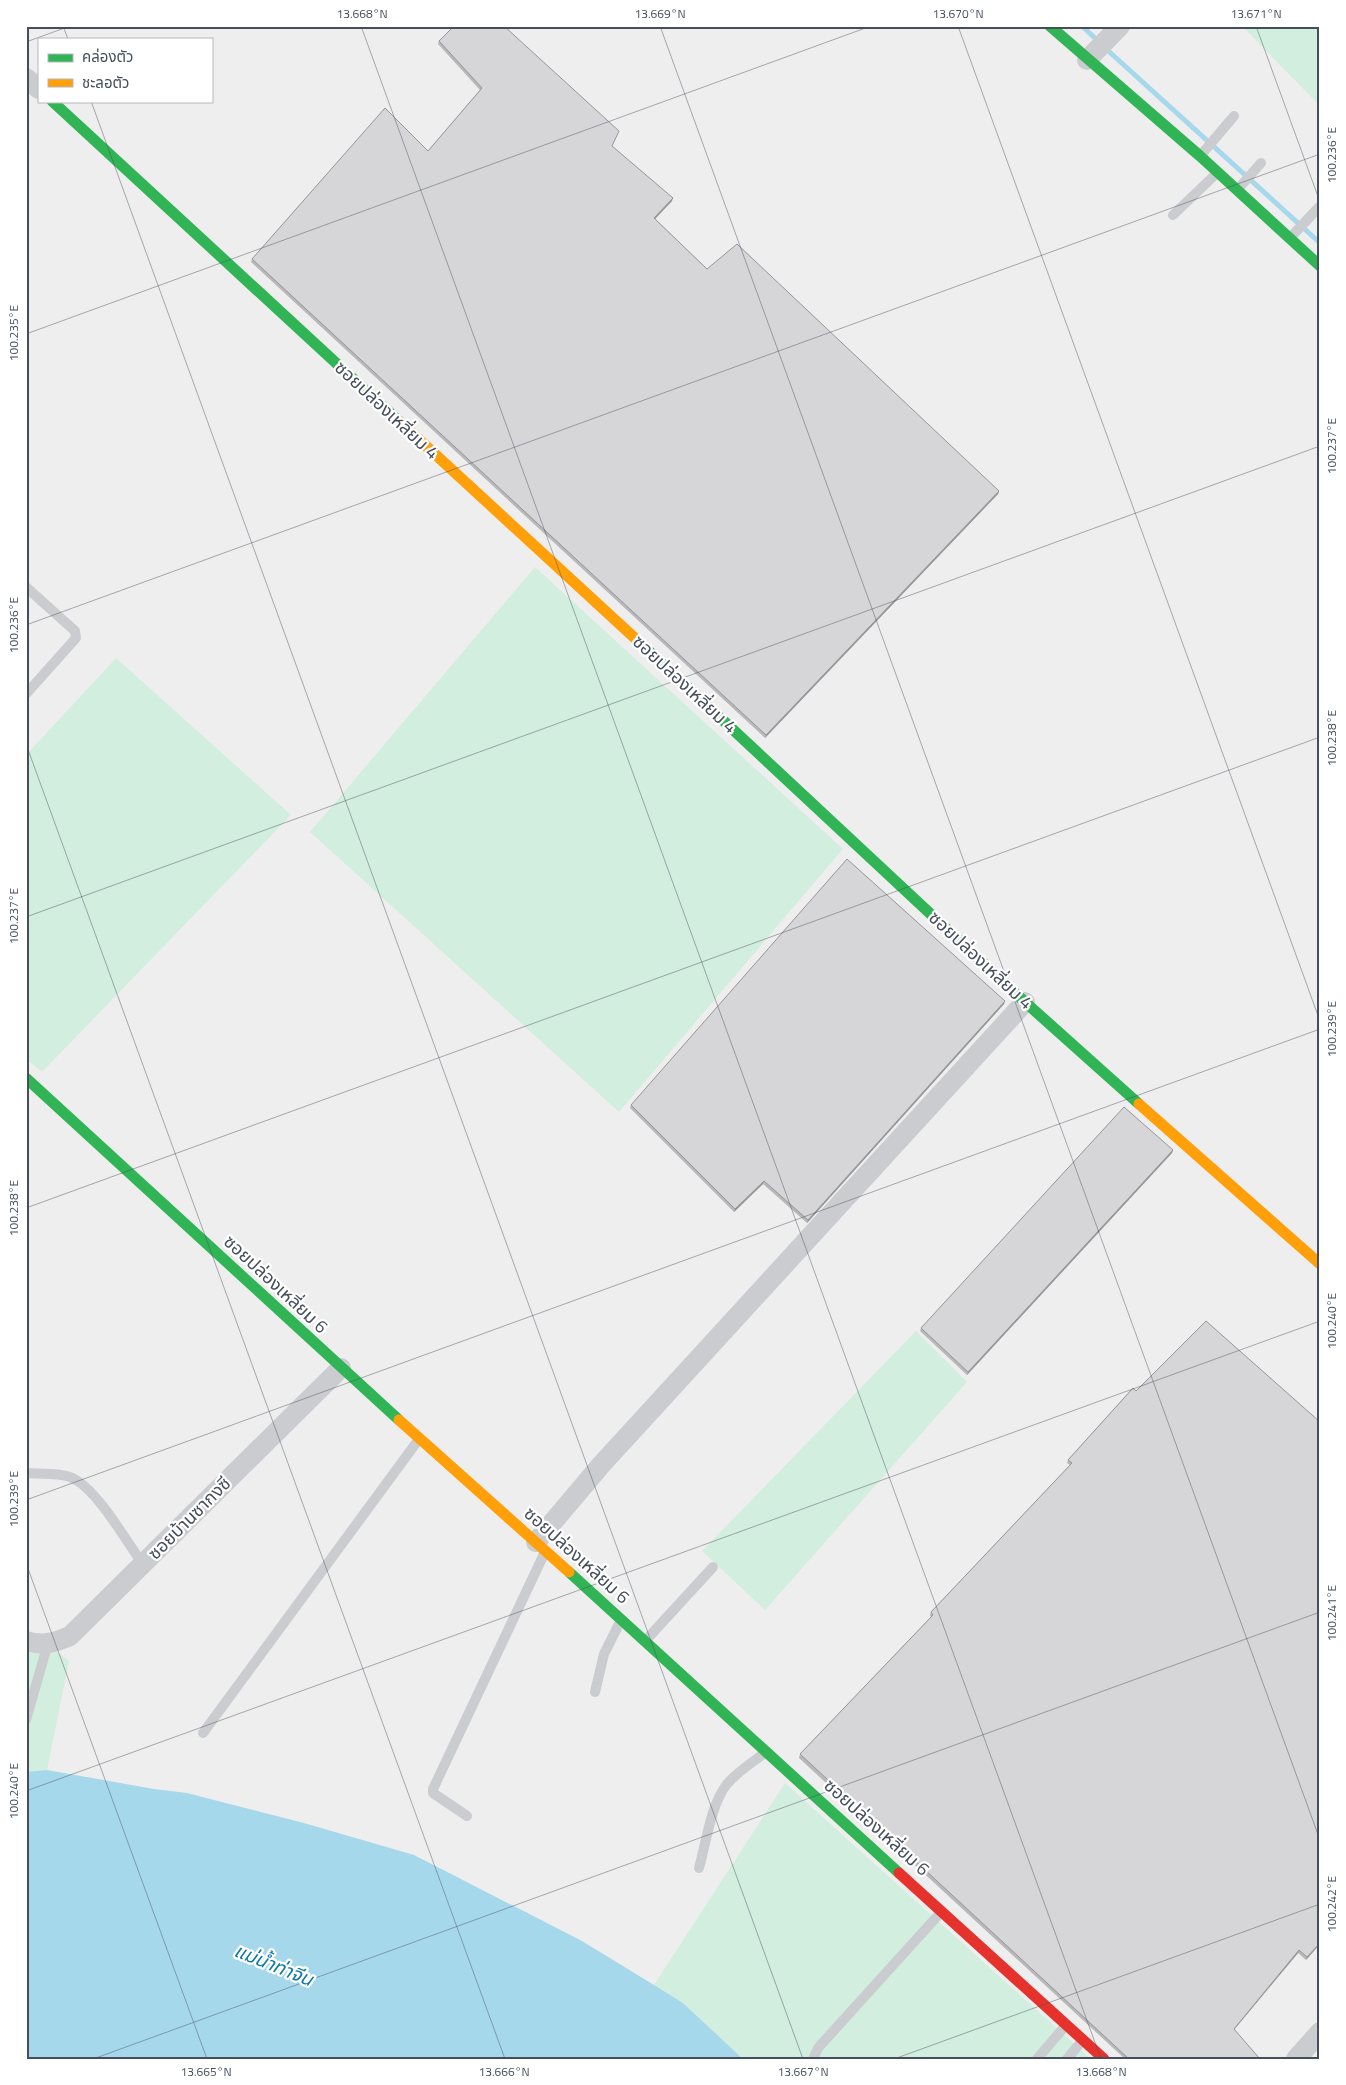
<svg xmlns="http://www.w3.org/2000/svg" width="1346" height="2085" viewBox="0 0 1346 2085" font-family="'Titillium Web','Noto Sans Thai',sans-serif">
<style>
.green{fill:#d2eedf}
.water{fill:#a6d8ec}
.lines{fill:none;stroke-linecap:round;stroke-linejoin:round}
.stream{stroke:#a6d8ec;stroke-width:5}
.lane{stroke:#cacccf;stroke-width:10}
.street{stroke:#cacccf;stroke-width:20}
.fast{stroke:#30b455;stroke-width:11}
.slow{stroke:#ff9f0a;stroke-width:11}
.jam{stroke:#e5322d;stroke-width:11}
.wall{fill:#b8b8bb}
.shaded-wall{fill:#969698}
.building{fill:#d6d6d9;stroke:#969698}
.ticks{fill:none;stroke:#454e5a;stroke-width:1;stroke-opacity:0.45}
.labels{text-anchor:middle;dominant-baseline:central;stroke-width:4.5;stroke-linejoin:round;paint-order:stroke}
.street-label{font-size:18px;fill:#454e5a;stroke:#fff}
.water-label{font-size:19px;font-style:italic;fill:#0c79a6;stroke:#fff}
.neatline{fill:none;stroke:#454e5a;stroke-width:2}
.ticks-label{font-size:12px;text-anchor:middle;fill:#454e5a}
</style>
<rect width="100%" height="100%" fill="#efeeee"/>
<!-- green -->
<g class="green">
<polygon points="1242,26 1320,26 1320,106"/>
<polygon points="535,567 843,849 619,1112 310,832"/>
<polygon points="116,658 291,815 42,1072 26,1059 26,755"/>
<polygon points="916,1331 967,1382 765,1610 702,1551"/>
<polygon points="26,1648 56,1651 69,1661 47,1770 26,1772"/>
<polygon points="785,1783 1091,2059 743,2059 683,2003 654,1985"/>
</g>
<!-- water -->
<polygon class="water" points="47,1770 154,1789 187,1793 304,1823 414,1855 582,1941 654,1985 683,2003 743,2059 26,2059 26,1772"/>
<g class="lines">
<!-- stream -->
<g class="stream">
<polyline points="1082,26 1098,41"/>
<polyline points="1104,47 1320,243"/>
</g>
<!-- lane -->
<g class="lane">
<polyline points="1201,155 1234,116"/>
<polyline points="1238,189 1261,163"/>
<polyline points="1173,215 1217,173"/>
<polyline points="1290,238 1320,206"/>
<polyline points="26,587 75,631 76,638 26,694"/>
<path d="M26,1473C41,1474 63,1472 76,1480C99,1493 126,1541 143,1564"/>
<polyline points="646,1640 713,1567"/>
<polyline points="595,1692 604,1654 621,1620"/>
<polyline points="26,1720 48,1643"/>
<polyline points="203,1733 419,1439"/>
<polyline points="467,1816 433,1793 433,1789 545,1552"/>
<path d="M699,1868C706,1843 711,1804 727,1784C738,1771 753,1762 766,1752"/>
<polyline points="813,2059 818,2048 942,1911"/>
<polyline points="1037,2059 1066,2025"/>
<polyline points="1067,2059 1082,2041"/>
</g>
<!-- street -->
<g class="street">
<polyline points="1087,60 1120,26"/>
<polyline points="26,78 39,89"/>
<polyline points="536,1542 601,1465 1025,1002"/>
<path d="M26,1641C43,1646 54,1643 70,1636L341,1368"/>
<polyline points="1296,2059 1320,2032"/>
</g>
<!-- fast -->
<g class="fast">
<polyline points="1050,26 1200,156 1320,266"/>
<polyline points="52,101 400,422"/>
<polyline points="638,641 1025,1002 1139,1104"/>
<polyline points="26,1078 399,1420"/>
<polyline points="569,1572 899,1873"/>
</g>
<!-- slow -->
<g class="slow">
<polyline points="400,422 638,641"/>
<polyline points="1139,1104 1320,1264"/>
<polyline points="399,1420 569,1572"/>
</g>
<!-- jam -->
<polyline class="jam" points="899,1873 1104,2059"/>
</g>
<!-- wall -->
<g class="wall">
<polygon points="439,41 612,146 672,201 655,219 707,269 999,491 998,494 765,738 251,262 252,259 428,151 480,90 438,44"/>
<polygon points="1004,1004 807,1223 763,1184 734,1212 630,1108 631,1105"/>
<polygon points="1173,1150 1172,1153 967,1375 920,1331 921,1328"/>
<polygon points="1133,1388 1320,1944 1306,1960 1298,1953 1234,2030 1260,2059 1125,2059 799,1758 800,1754 931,1617 930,1615 931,1612 1070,1465 1067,1463 1068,1460"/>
</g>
<!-- shaded-wall -->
<g class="shaded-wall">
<polygon points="673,198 672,201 653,221 654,218"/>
<polygon points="999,491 998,494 765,738 766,735"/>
<polygon points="1005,1001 1004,1004 807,1223 808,1220"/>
<polygon points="1173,1150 1172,1153 967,1375 968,1372"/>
<polygon points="764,1181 763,1184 734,1212 735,1209"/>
<polygon points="1320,1943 1320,1944 1306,1960 1307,1957"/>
<polygon points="1299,1950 1298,1953 1232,2032 1234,2029"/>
</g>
<!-- building -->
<g class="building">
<polygon points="454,26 504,26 619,131 612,146 673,198 654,218 707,269 737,244 999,491 766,735 252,259 385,108 428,151 482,88 439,41"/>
<polygon points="847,859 1005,1001 808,1220 764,1181 735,1209 631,1105"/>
<polygon points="1124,1107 1173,1150 968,1372 921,1328"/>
<polygon points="1206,1321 1320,1422 1320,1943 1307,1957 1299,1950 1234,2029 1260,2059 1129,2059 800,1754 933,1615 931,1612 1072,1463 1068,1460 1133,1388 1136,1391"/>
</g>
<!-- ticks -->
<path class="ticks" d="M63,26L68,39M361,26L1101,2059M660,26L1320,1840M958,26L1320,1021M1256,26L1320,202M26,42L70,26M91,101L803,2059M26,334L871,26M26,625L1320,154M26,744L505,2059M26,917L1320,446M26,1208L1320,737M26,1500L1320,1029M26,1563L207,2059M26,1791L1320,1321M93,2059L1320,1612M894,2059L1320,1904"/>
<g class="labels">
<!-- street labels -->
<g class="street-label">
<text transform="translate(387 410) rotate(43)">ซอยปล่องเหลี่ยม 4</text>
<text transform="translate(685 684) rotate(43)">ซอยปล่องเหลี่ยม 4</text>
<text transform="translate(981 960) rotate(43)">ซอยปล่องเหลี่ยม 4</text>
<text transform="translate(276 1284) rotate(43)">ซอยปล่องเหลี่ยม 6</text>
<text transform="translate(189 1518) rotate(-45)">ซอยบ้านซากงซี</text>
<text transform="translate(577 1555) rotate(42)">ซอยปล่องเหลี่ยม 6</text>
<text transform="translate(877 1827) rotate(42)">ซอยปล่องเหลี่ยม 6</text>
</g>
<!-- water labels -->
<g class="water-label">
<text transform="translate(274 1964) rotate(22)">แม่น้ำท่าจีน</text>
</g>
</g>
<!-- border -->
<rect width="1346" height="2085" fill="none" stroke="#ffffff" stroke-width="55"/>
<!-- legend -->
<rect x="38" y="38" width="175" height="65" fill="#ffffff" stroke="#b5b8bd"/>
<rect x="48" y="54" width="25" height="8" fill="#30b455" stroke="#b5b8bd"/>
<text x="82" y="62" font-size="15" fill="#454e5a">คล่องตัว</text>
<rect x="48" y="79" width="25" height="8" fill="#ff9f0a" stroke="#b5b8bd"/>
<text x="82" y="88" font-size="15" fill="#454e5a">ชะลอตัว</text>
<rect x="28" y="28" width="1290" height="2030" class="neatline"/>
<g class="ticks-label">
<text x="362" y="18">13.668°N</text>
<text x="660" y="18">13.669°N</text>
<text x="958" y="18">13.670°N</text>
<text x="1256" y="18">13.671°N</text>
<text transform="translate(1332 155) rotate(-90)" y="4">100.236°E</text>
<text transform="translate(14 333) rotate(-90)" y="4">100.235°E</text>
<text transform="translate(1332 446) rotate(-90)" y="4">100.237°E</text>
<text transform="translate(14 625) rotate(-90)" y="4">100.236°E</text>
<text transform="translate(1332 738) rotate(-90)" y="4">100.238°E</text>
<text transform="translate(14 916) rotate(-90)" y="4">100.237°E</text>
<text transform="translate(1332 1029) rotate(-90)" y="4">100.239°E</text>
<text transform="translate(14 1208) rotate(-90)" y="4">100.238°E</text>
<text transform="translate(1332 1321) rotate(-90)" y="4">100.240°E</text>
<text transform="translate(14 1499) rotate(-90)" y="4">100.239°E</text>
<text transform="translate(1332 1613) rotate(-90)" y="4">100.241°E</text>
<text transform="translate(14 1791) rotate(-90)" y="4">100.240°E</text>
<text transform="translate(1332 1904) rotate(-90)" y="4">100.242°E</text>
<text x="206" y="2076">13.665°N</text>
<text x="504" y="2076">13.666°N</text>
<text x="803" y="2076">13.667°N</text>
<text x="1101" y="2076">13.668°N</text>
</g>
</svg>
